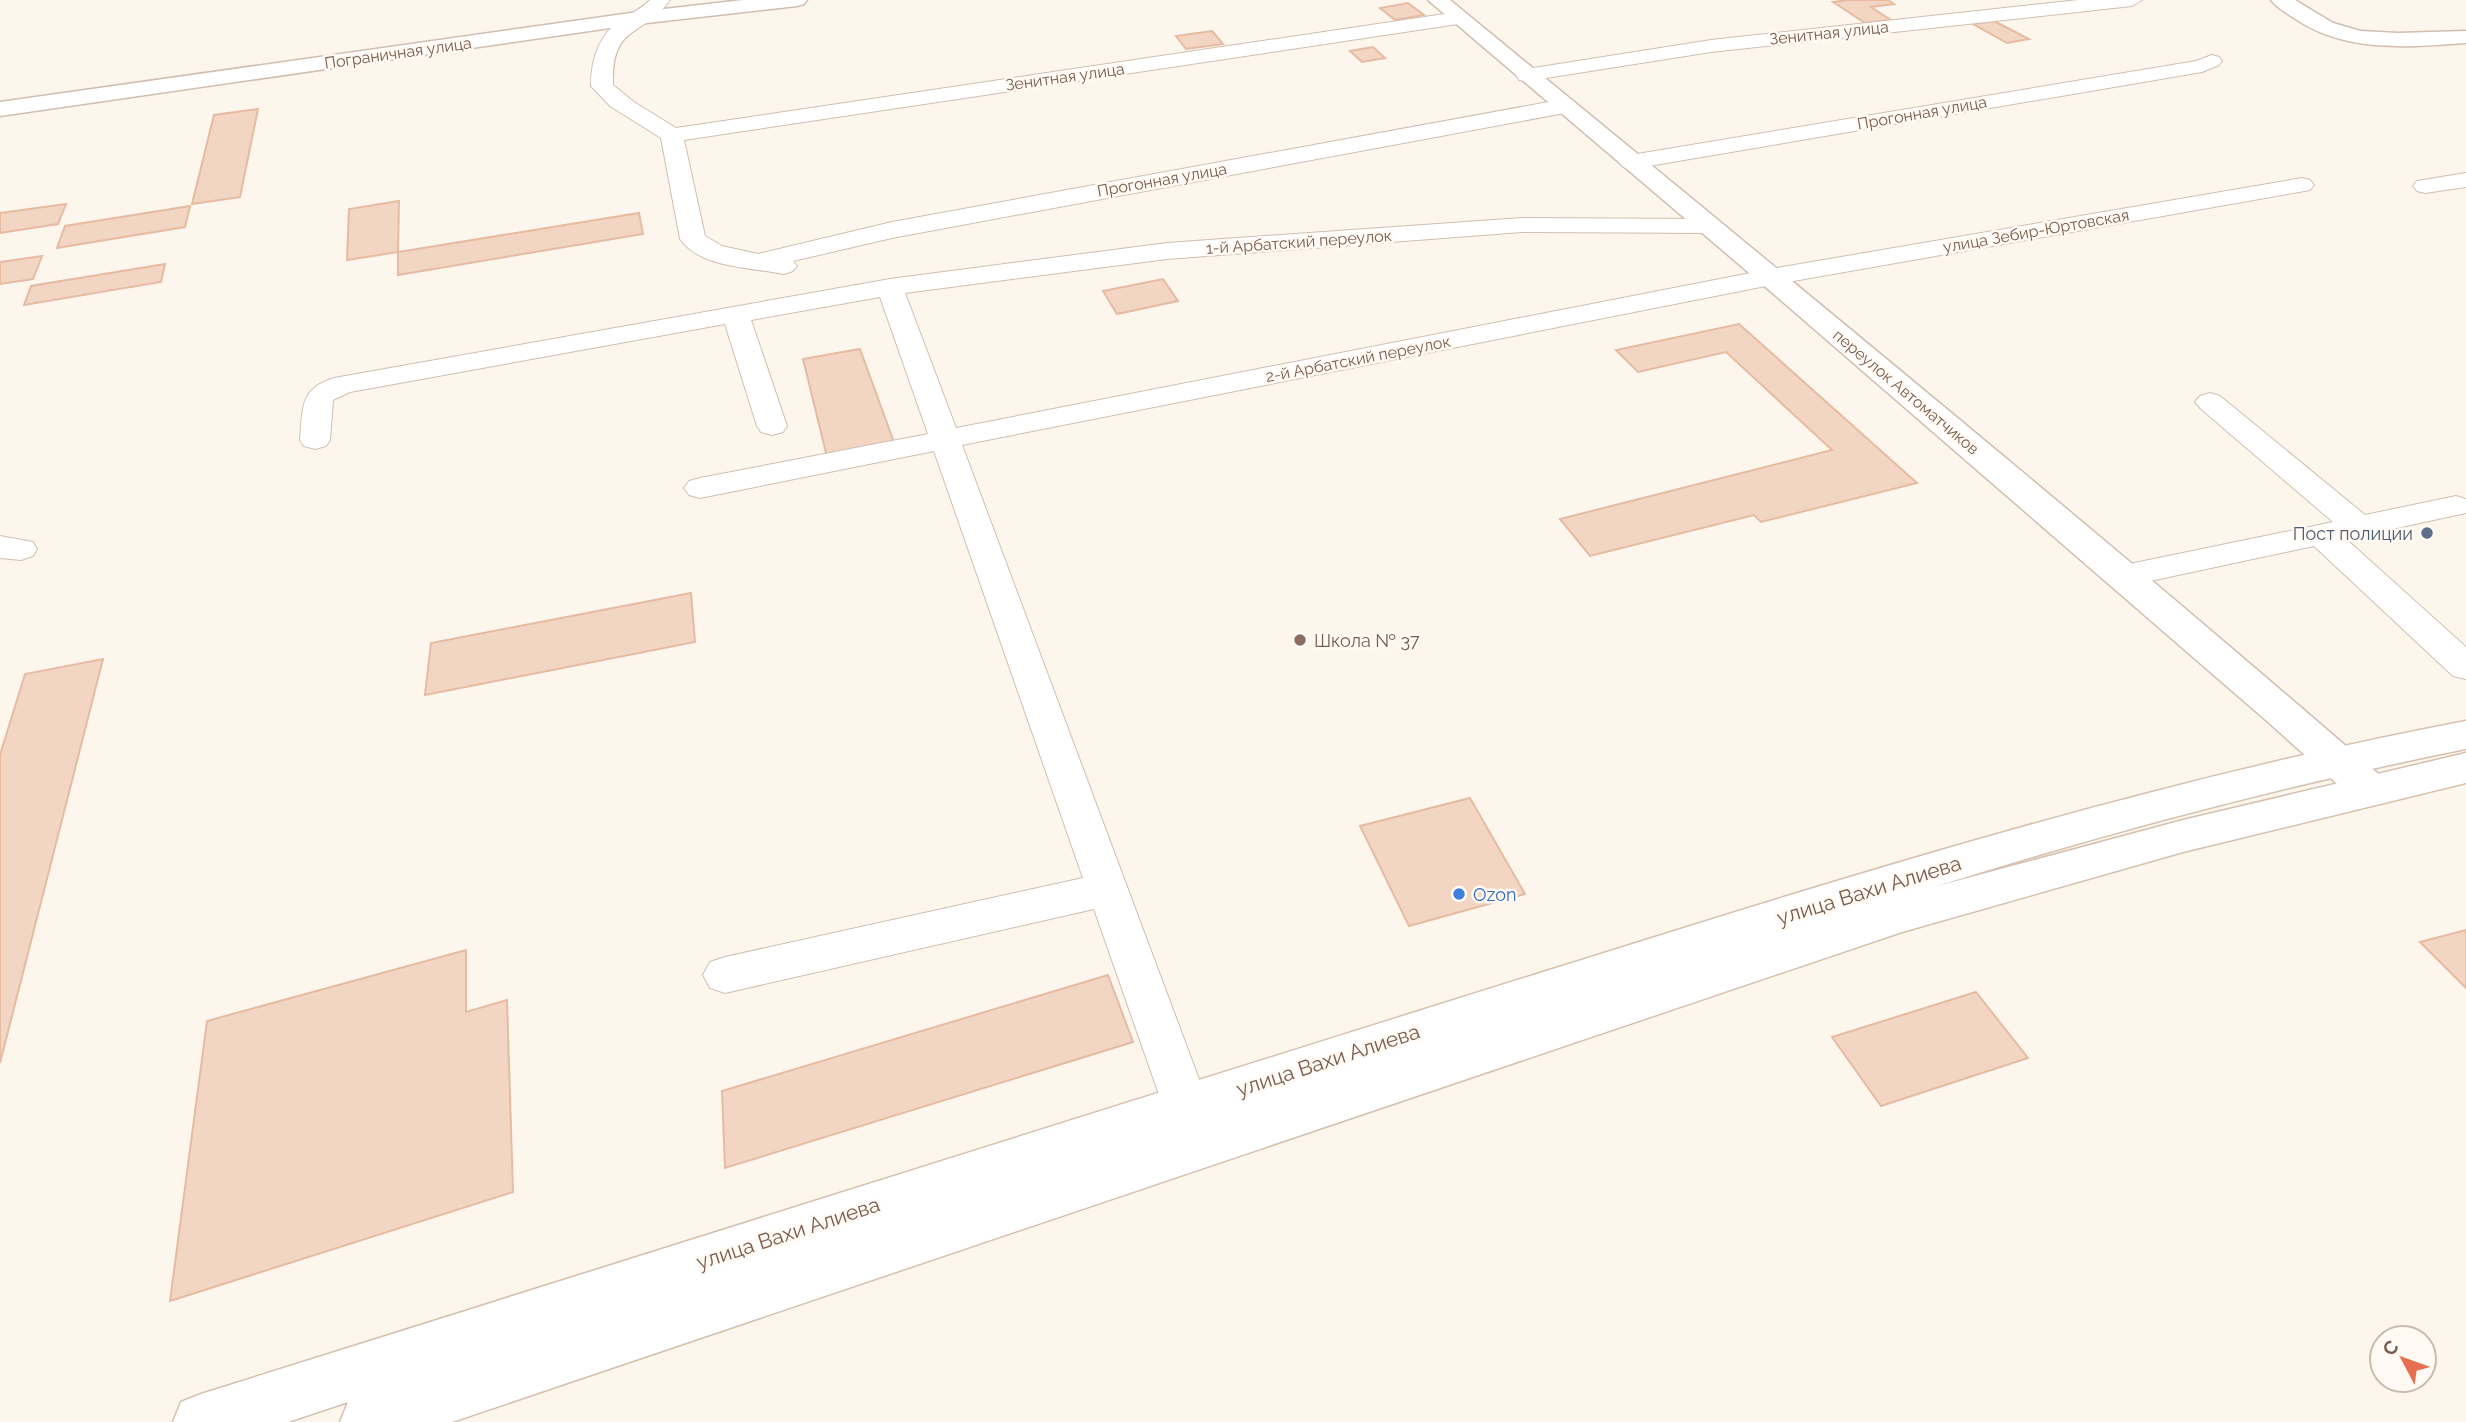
<svg xmlns="http://www.w3.org/2000/svg" width="2466" height="1422" viewBox="0 0 2466 1422" font-family="Raleway,sans-serif">
<style>
.building{fill:#f3d5c3;stroke:#e6bba3;stroke-width:2}
.lines{fill:none;stroke-linecap:round;stroke-linejoin:round}
.minor-casing{stroke:#d1beb0;stroke-width:2}
.tertiary-casing{stroke:#d1beb0;stroke-width:3}
.secondary-casing{stroke:#d6c0b0;stroke-width:3}
.minor{fill:#fff;fill-rule:evenodd}
.tertiary{fill:#fff;fill-rule:evenodd}
.secondary{fill:#fff;fill-rule:evenodd}
.service-dot{fill:#5c6f8a;stroke:#fffaf3;stroke-width:2.5}
.education-dot{fill:#8d6e63;stroke:#fffaf3;stroke-width:2.5}
.shop-dot{fill:#3f7fe0;stroke:#fffaf3;stroke-width:2.5}
.labels{text-anchor:middle;dominant-baseline:central;stroke-width:5;stroke-linejoin:round;paint-order:stroke}
.far-street-label{font-size:16px;fill:#7a5c4d;stroke:#fffaf3}
.service-label{font-size:18px;fill:#4e5e75;stroke:#fffaf3;text-anchor:end}
.education-label{font-size:18px;fill:#785e54;stroke:#fffaf3;text-anchor:start}
.shop-label{font-size:18px;fill:#366cbe;stroke:#fffaf3;text-anchor:start}
.near-street-label{font-size:21px;fill:#7a5c4d;stroke:#fffaf3}
</style>
<rect width="100%" height="100%" fill="#fdf6ec"/>
<!-- building -->
<g class="building">
<polygon points="1849,0 1888,0 1894,4 1871,7 1891,20 1865,23 1833,2"/>
<polygon points="1408,3 1424,15 1395,20 1380,8"/>
<polygon points="1994,21 2029,39 2007,43 1973,24"/>
<polygon points="1212,31 1223,44 1186,49 1176,36"/>
<polygon points="1373,47 1385,58 1362,62 1350,51"/>
<polygon points="258,109 240,197 192,204 214,115"/>
<polygon points="399,201 398,252 347,260 349,209"/>
<polygon points="66,204 58,224 0,233 0,213"/>
<polygon points="190,206 185,227 57,248 65,226"/>
<polygon points="639,213 643,234 398,275 398,252"/>
<polygon points="42,256 33,279 0,284 0,262"/>
<polygon points="165,264 161,282 24,305 31,286"/>
<polygon points="1163,279 1178,301 1117,314 1103,291"/>
<polygon points="1739,324 1917,483 1761,522 1754,515 1590,556 1560,519 1832,450 1726,352 1638,372 1616,350"/>
<polygon points="860,349 895,445 828,461 803,359"/>
<polygon points="691,593 695,642 425,695 431,643"/>
<polygon points="103,659 0,1063 0,755 25,674"/>
<polygon points="1470,798 1525,894 1409,926 1360,826"/>
<polygon points="2466,930 2466,988 2420,942"/>
<polygon points="466,950 466,1012 507,1000 513,1192 170,1301 207,1021"/>
<polygon points="1108,975 1133,1042 725,1168 722,1091"/>
<polygon points="1976,992 2028,1058 1881,1106 1832,1037"/>
</g>
<g class="lines">
<!-- minor casing -->
<g class="minor-casing">
<g id="minor">
<path d="M650,0H670C643,38 611,23 613,85L634,102L676,128L1458,12L1465,14L1468,18L1465,22L1458,24L684,140L705,236L722,246L758,254L892,222L1565,99L1573,101L1576,106L1573,111L1565,113L892,238L793,261L797,266L793,271L784,274C752,267 701,269 680,239L661,138L610,106L591,86C591,59 599,34 622,19C632,13 642,8 650,0Z"/>
<polygon points="2078,0 2142,0 2132,6 1711,52 1527,81 1519,80 1516,75 1519,70 1527,69 1711,40"/>
<polygon points="2212,55 2219,57 2222,61 2219,65 2202,72 1631,169 1623,167 1619,162 1623,157 1631,155 2196,61"/>
<polygon points="2466,173 2466,187 2425,193 2417,191 2413,186 2417,181"/>
<path d="M2302,178L2310,180L2314,185L2310,190L1771,285L962,445L1209,1106L1202,1121L1186,1127L1170,1121L1163,1106L1094,909L725,993L710,988L703,975L710,962L725,957L1083,878L934,451L700,498L689,495L684,488L689,481L700,478L928,434L880,297L751,320L787,426L783,432L772,435L761,432L757,426L725,324L350,392L333,400L330,440L326,446L315,449L304,446L300,440C303,408 299,389 334,378L890,279L1167,243L1522,218L1709,219L1718,221L1721,226L1718,231L1709,233L1522,232L1167,259L905,293L956,428L1771,269Z"/>
<polygon points="2210,393 2220,396 2365,515 2456,496 2466,499 2466,513 2346,539 2466,647 2466,679 2453,676 2314,546 2122,587 2110,584 2105,576 2110,568 2333,522 2200,408 2195,402 2200,396"/>
<polygon points="0,536 33,542 37,549 33,556 21,560 0,558"/>
</g>
</g>
<!-- tertiary casing -->
<g class="tertiary-casing">
<g id="tertiary">
<polygon points="743,0 807,0 804,4 797,6 638,24 0,116 0,102 638,12"/>
<path d="M1428,0H1450C1763,257 2077,513 2383,778L2389,789L2383,800L2369,804L2355,800L2268,722L1761,283Z"/>
<path d="M2271,0H2295L2333,23L2361,31L2398,33L2466,31V43C2408,47 2348,53 2297,20C2288,14 2277,8 2271,0Z"/>
</g>
</g>
<!-- secondary casing -->
<g class="secondary-casing">
<path id="secondary" d="M2466,721V749C2286,785 2109,832 1934,887L2183,820L2466,753V783L2183,852L1902,932L452,1422H340L348,1402L288,1422H173L181,1402L201,1394C609,1266 1017,1137 1425,1009C1768,902 2112,788 2466,721Z"/>
</g>
<!-- minor -->
<use href="#minor" class="minor"/>
<!-- tertiary -->
<use href="#tertiary" class="tertiary"/>
<!-- secondary -->
<use href="#secondary" class="secondary"/>
</g>
<!-- markers -->
<circle class="service-dot" cx="2427" cy="533" r="7"/>
<circle class="education-dot" cx="1300" cy="640" r="7"/>
<circle class="shop-dot" cx="1459" cy="894" r="7"/>
<g class="labels">
<!-- far-street labels -->
<g class="far-street-label">
<text transform="translate(1829 33) rotate(-6)">Зенитная улица</text>
<text transform="translate(398 53) rotate(-8)">Пограничная улица</text>
<text transform="translate(1065 77) rotate(-8)">Зенитная улица</text>
<text transform="translate(1922 113) rotate(-10)">Прогонная улица</text>
<text transform="translate(1162 180) rotate(-10)">Прогонная улица</text>
<text transform="translate(2036 231) rotate(-10)">улица Зебир-Юртовская</text>
<text transform="translate(1299 242) rotate(-4)">1-й Арбатский переулок</text>
<text transform="translate(1358 359) rotate(-11)">2-й Арбатский переулок</text>
<text transform="translate(1906 392) rotate(40)">переулок Автоматчиков</text>
</g>
<!-- service labels -->
<g class="service-label">
<text x="2413" y="533">Пост полиции</text>
</g>
<!-- education labels -->
<g class="education-label">
<text x="1314" y="640">Школа № 37</text>
</g>
<!-- shop labels -->
<g class="shop-label">
<text x="1473" y="894">Ozon</text>
</g>
<!-- near-street labels -->
<g class="near-street-label">
<text transform="translate(1869 890) rotate(-17)">улица Вахи Алиева</text>
<text transform="translate(1328 1060) rotate(-18)">улица Вахи Алиева</text>
<text transform="translate(788 1233) rotate(-18)">улица Вахи Алиева</text>
</g>
</g>
<!-- north arrow -->
<g transform="translate(2403 1359) rotate(311)"><circle r="33" fill="#fffaf3" stroke="#cabbb1" stroke-width="2"/>
<path d="M0-5L12 26L0 18L-12 26Z" fill="#e76f51"/>
<text y="-10" font-size="19" font-weight="bold" text-anchor="middle" fill="#7a5c4d">С</text>
</g>
</svg>
